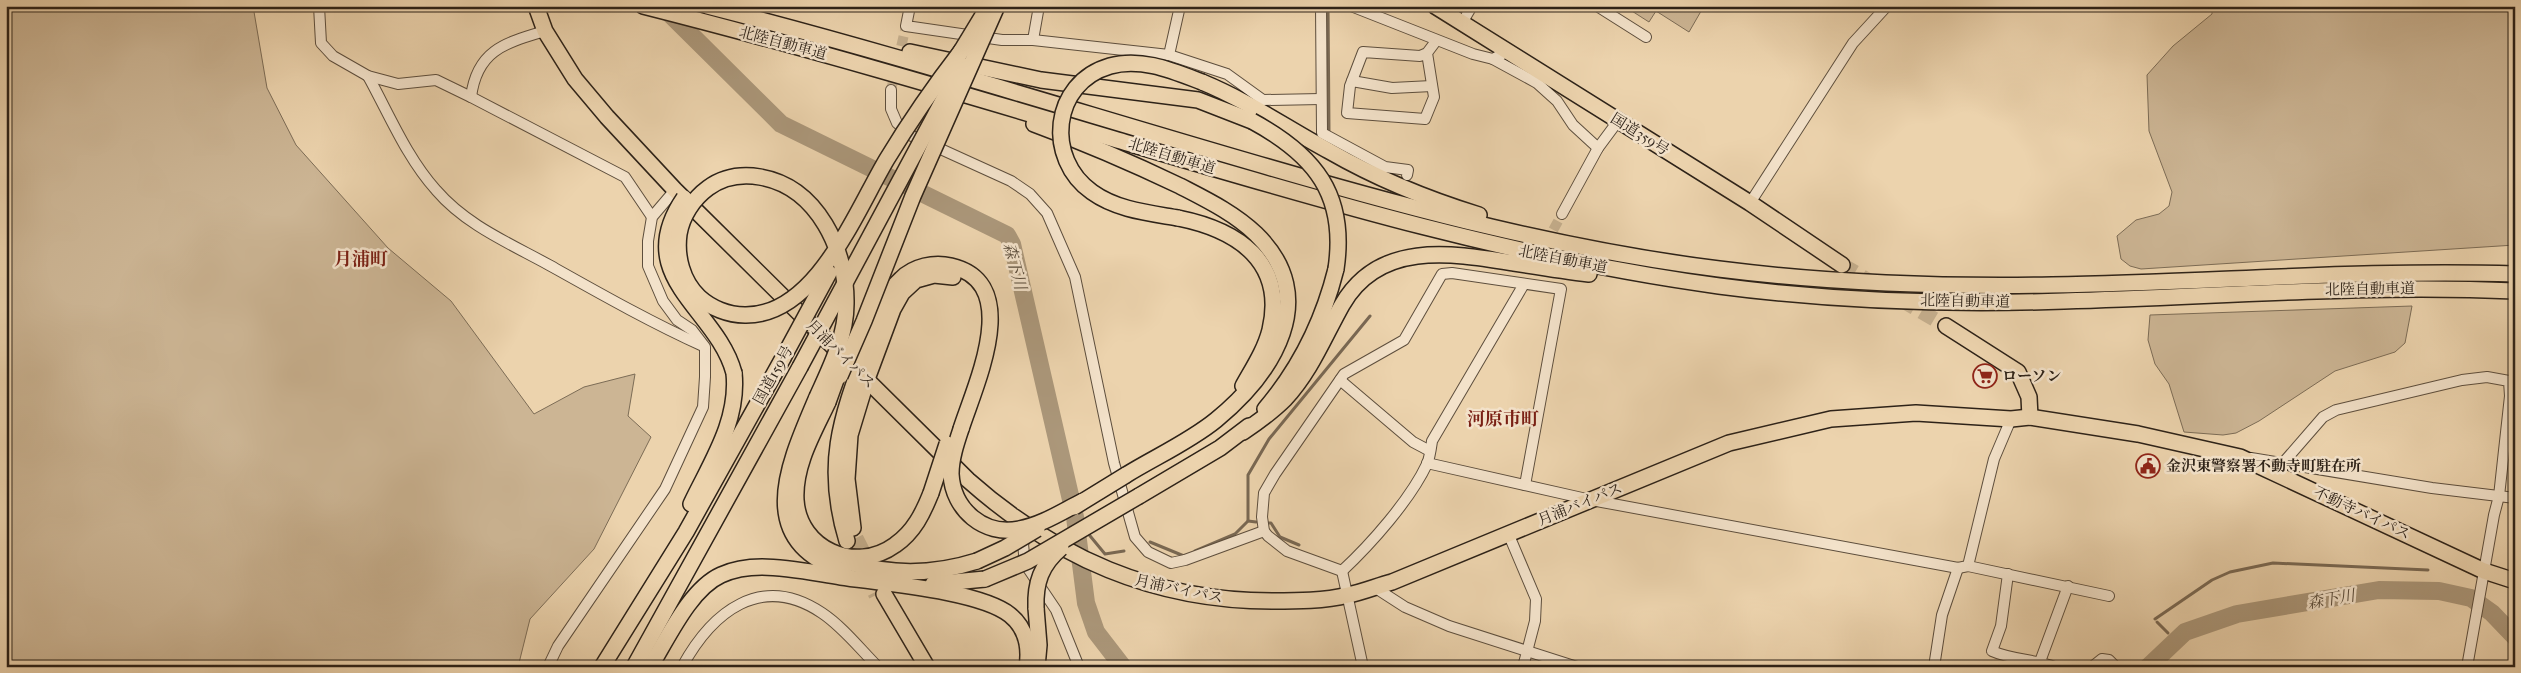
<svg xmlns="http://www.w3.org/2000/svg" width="2521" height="673" viewBox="0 0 2521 673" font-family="'IM FELL French Canon','Noto Serif JP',serif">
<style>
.green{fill:#ccb594;stroke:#7c6c56}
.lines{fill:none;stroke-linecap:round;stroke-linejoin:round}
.stream{stroke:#796853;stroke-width:3}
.river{stroke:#ab977a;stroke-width:18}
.minor-tunnel{stroke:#c6b08f;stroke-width:10;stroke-dasharray:10 5;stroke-linecap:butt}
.highway-tunnel{stroke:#c6b08f;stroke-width:15;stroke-dasharray:15 8;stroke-linecap:butt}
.minor-casing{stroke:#5d4e3d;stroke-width:12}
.highway-casing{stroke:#2d2218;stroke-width:18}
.minor{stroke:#f3e2ca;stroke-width:10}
.highway{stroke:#ecd3ad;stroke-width:15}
.highway-bridge-casing{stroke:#2d2218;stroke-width:18;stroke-linecap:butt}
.highway-bridge{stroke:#ecd3ad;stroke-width:15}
.labels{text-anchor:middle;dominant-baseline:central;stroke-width:5;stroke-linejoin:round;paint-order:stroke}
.street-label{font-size:15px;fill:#2d2218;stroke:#f3e2ca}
.poi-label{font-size:15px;font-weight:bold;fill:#2d2218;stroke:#f3e2ca;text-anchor:start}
.water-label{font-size:16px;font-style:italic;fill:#594b3a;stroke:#f3e2ca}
.quarter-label{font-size:18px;font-weight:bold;fill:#7a1f14;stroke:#f3e2ca}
</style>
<rect width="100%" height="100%" fill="#ecd3ad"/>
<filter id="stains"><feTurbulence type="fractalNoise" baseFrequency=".004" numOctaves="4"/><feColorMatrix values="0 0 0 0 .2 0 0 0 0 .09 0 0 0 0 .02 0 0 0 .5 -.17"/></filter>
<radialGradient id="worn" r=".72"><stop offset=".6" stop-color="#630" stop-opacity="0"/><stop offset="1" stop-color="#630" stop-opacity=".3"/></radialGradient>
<!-- green -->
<g class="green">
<polygon points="6,6 253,6 267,88 296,145 388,248 451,301 534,414 584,387 635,374 628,416 651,437 594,549 530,619 518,667 6,667"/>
<polygon points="1624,6 1704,6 1689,32 1656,11 1649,22"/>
<polygon points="2212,6 2515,6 2515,245 2141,269 2130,266 2121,259 2117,236 2136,220 2159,214 2169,206 2172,192 2149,131 2147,75 2173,46 2212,14"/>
<polygon points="2412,306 2405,343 2395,352 2335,371 2259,421 2236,433 2223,435 2184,432 2169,384 2155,364 2148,340 2150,315"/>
</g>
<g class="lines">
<!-- stream -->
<g class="stream">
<polyline points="1328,6 1329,133"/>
<polyline points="1075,517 1081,524"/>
<polyline points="1248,521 1256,522"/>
<polyline points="1268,523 1271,523 1280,537 1299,545"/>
<polyline points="1086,531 1105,554 1124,551"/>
<polyline points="1150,542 1184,556"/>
<polyline points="1195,551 1235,534 1248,521 1248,475 1269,439 1370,316"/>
<polyline points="2155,619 2212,580 2230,572 2273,563 2428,570"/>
<polyline points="2157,622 2168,633"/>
</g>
<!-- river -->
<g class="river">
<polyline points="663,7 781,124 1007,235 1012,244 1075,517 1086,603 1096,632 1123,667"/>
<polyline points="2148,667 2185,632 2237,614 2379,590 2439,591 2471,598 2492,613 2515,637"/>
</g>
<!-- minor-tunnel -->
<g class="minor-tunnel">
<polyline points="891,90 906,26"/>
<polyline points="1546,243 1562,214"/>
</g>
<!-- highway-tunnel -->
<g class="highway-tunnel">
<polyline points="1842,265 1946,326"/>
<polyline points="856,538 871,568"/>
<polyline points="864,572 876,595"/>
</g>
<!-- minor casing -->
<g class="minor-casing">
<g id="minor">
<polyline points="319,6 321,43 333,56 368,76 398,84 436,80 471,97 625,177 652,217"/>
<polyline points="910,6 906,26 1002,40 1033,40 1169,55 1227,74 1263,100 1321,99"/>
<polyline points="1321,6 1322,133 1385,167 1408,170 1407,175"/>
<polyline points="1351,6 1473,54 1493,59 1506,52"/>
<polyline points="1597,6 1646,37"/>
<polyline points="1462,23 1472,6"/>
<polyline points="1033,40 1039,6"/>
<polyline points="1427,53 1420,56 1363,52 1350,86 1347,113 1425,119 1434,97 1427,53 1436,41"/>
<polyline points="1169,55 1180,6"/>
<polyline points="1493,59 1537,83 1557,101 1573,125 1598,148"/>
<path d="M368,76C389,114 407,158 436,190C466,225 509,243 549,265C599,293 650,322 703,346"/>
<polyline points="1352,81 1392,88 1432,86"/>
<polyline points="891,90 891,109 897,123 912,136 1011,181 1030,194 1047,213 1075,277 1114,463 1135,537 1148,552 1171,563 1185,560 1264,531"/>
<path d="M471,97C477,50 505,43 545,31"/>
<polyline points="1750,203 1853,43 1887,6"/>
<polyline points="1562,214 1598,148 1618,121"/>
<polyline points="1340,380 1413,442 1430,451"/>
<polyline points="2251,458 2432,488 2515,498"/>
<polyline points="1427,463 1591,500 1958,568 1968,566 1994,459 2011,419"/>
<polyline points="2283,463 2323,417 2336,410 2462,380 2487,377 2509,381 2510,396 2499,496 2494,515 2467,667"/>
<polyline points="1028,533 1023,544 1025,564 1056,610 1079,667"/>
<polyline points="1508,533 1536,599 1535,621 1523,667"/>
<polyline points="1968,566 2109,596"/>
<polyline points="1342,571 1287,551 1268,536 1264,531 1262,517 1264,493 1275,474 1344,374 1404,340 1442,274 1452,273 1561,289 1525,485"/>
<path d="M1342,571C1371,544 1410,500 1427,464C1430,457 1431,448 1432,441L1524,284"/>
<polyline points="1342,571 1363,667"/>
<path d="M2008,574L2001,626L1992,651C2012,660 2034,659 2055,667"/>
<polyline points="1374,587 1405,607 1449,626 1577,667"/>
<polyline points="548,667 558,646 665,489 703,407 705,377 705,347 692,330 677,320 663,301 648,266 648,241 652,217 675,190"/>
<path d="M682,667C712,612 761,572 822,613C843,627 860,649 878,667"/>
<polyline points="1934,667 1942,615 1958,568"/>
<polyline points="2038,667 2068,586"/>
<polyline points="2092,667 2102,659 2109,660 2116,667"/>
</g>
</g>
<!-- highway casing -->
<g class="highway-casing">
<g id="highway">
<path d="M536,6L545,31L575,79L607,117L675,190L968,480C1056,558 1154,601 1272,601C1297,601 1324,601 1348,595C1363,592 1377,586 1392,582L1729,443L1831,419L1916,413L2011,419L2030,417L2138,434L2240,457L2484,571L2515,581"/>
<path d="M643,6C801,46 957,92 1114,139C1313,198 1512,258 1719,286C1833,301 1950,305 2064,301C2214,297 2364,284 2515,291"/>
<path d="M707,6C896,54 1081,113 1268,167C1416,210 1566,250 1719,269C1830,283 1941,287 2052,285C2207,283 2359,269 2515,274"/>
<polyline points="1435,6 1750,203 1842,265"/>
<polyline points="910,52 1041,80 1198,100 1252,121"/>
<path d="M1202,82C1248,101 1285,127 1329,151C1376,178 1427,199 1479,215"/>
<path d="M1034,124C1083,142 1132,163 1180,186C1207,200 1234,213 1256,234C1322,298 1273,373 1216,420C1189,442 1155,457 1126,475"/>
<path d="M1178,218C1238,230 1286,262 1270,330C1265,350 1253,368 1243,386"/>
<polyline points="1946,326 2018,372 2029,397 2030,417"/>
<path d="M817,397C790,461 751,540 844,571"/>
<path d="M828,402C814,432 794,465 796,500C799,549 855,574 895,545C914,532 923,513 931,493"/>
<path d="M1265,409C1300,368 1323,321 1336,269"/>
<path d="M1243,432C1258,422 1273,411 1285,399C1311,371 1324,337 1342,305C1379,240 1452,253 1514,263C1539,267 1564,271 1589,274"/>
<polyline points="1139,496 1220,448 1249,426"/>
<path d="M691,504C711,462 739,421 734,373"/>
<polyline points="853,528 847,479 850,435 867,379 893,309 902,293 916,280 934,275 953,277"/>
<path d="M847,541C823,462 842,416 869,342C877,320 883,295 901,279C914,266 934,262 951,266C1024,283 975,385 961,429"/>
<path d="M851,563C892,575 936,574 977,561"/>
<polyline points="933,584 985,579"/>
<polyline points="884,594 927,667"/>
<polyline points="1036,608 1039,645 1037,667"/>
<polyline points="602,667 686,532 783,358"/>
<polyline points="634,667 800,367"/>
<path d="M650,667C668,638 690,589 721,575C734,569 748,567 762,567C788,567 815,573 841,577C882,583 980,591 1010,615C1026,628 1030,648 1027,667"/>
</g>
</g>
<!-- minor -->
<use href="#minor" class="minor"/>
<!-- highway -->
<use href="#highway" class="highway"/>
<!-- highway-bridge casing -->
<g class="highway-bridge-casing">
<g id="highway-bridge">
<polyline points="957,58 988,7"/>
<path d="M1252,121C1315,155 1347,195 1336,269"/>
<path d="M684,198C630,277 717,308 734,373"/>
<path d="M1178,218C1149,213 1117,210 1092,192C1045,159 1051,83 1110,66C1141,57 1173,71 1202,82"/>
<polyline points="783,358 829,273"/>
<polyline points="800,367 962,65"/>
<polyline points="840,376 864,321 913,196 997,6"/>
<path d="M817,397C830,368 846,337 846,304C847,251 818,187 760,177C742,174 723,177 708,188C693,199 682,216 679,234C676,256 682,281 699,297C711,308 728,315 745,315C816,316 856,211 887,159C910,121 935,85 962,50"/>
<polyline points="828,402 841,366"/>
<path d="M961,429C956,444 951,459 951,474C953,510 984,536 1019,529C1042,525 1063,511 1083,501"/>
<polyline points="931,493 947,444"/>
<polyline points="1074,507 1126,475"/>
<polyline points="977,561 1005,548 1037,529"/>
<polyline points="985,579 1028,561 1139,496"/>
<path d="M1036,608C1035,583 1041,565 1061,548"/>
</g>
</g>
<!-- highway-bridge -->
<use href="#highway-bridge" class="highway-bridge"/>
</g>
<!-- icons -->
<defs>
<g id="supermarket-ring" transform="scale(1.25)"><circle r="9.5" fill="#f3e2ca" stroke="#8f2418" stroke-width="1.5"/><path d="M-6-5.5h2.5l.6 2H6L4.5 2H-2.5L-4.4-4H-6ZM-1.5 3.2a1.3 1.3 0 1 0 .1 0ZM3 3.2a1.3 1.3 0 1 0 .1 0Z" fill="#8f2418"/></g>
<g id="civic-ring" transform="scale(1.25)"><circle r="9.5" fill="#f3e2ca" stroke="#8f2418" stroke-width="1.5"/><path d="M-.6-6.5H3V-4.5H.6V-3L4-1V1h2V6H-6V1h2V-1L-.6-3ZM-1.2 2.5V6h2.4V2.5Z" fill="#8f2418"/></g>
</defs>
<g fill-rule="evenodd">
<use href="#supermarket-ring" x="1985" y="376"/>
<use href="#civic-ring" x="2148" y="466"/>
</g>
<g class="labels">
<!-- street labels -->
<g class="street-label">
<text transform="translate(783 43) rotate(15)">北陸自動車道</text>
<text transform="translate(1640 134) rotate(32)">国道359号</text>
<text transform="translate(1172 156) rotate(17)">北陸自動車道</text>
<text transform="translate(1563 259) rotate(11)">北陸自動車道</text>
<text transform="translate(2370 289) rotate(-1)">北陸自動車道</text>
<text transform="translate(1965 301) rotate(1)">北陸自動車道</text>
<text transform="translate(841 354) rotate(45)">月浦バイパス</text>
<text transform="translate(773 375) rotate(-61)">国道159号</text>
<text transform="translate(1580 504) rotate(-22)">月浦バイパス</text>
<text transform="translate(2362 513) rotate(25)">不動寺バイパス</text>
<text transform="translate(1179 589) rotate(12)">月浦バイパス</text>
</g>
<!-- poi labels -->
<g class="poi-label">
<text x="2002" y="376">ローソン</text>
<text x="2166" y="466">金沢東警察署不動寺町駐在所</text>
</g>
<!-- water labels -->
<g class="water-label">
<text transform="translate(1015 266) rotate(75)">森下川</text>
<text transform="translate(2331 599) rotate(-10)">森下川</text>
</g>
<!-- quarter labels -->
<g class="quarter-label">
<text x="361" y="259">月浦町</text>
<text x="1503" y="419">河原市町</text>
</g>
</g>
<!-- margin -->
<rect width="2521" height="673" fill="none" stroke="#ecd3ad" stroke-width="25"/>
<rect x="8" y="8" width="2506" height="658" fill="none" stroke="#2d2218" stroke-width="2.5"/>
<rect x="12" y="12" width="2496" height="648" fill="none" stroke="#2d2218"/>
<rect width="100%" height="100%" filter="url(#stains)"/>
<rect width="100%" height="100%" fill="url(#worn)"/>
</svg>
